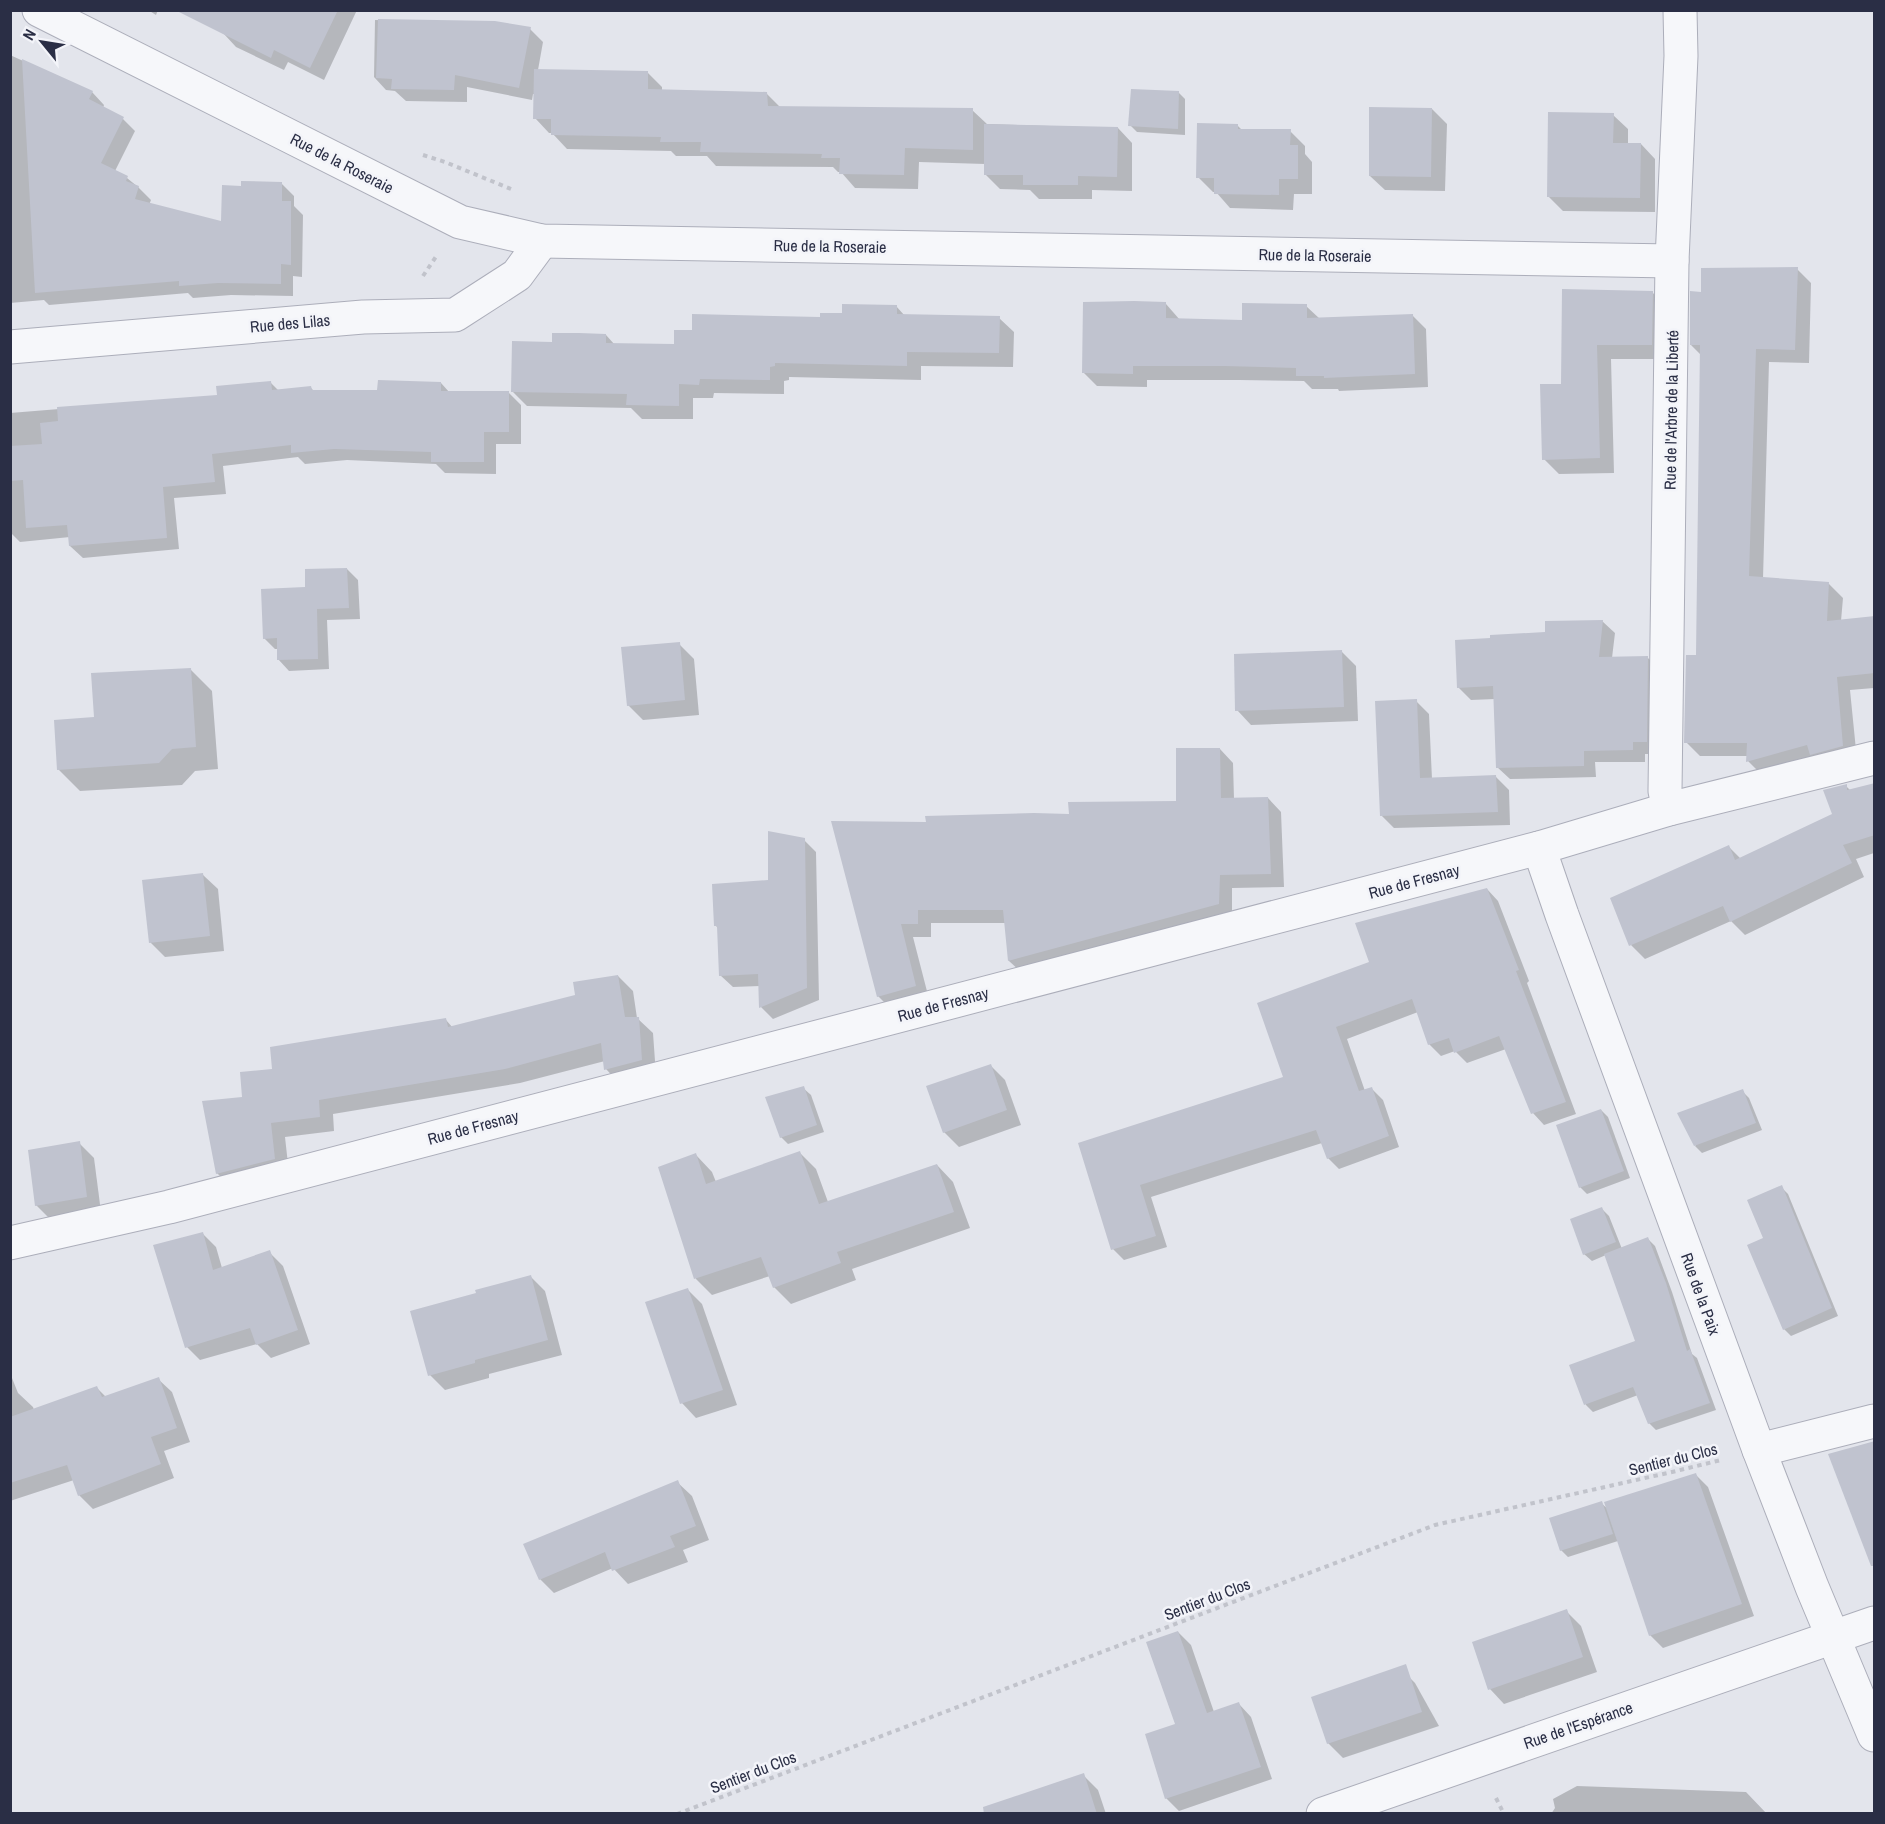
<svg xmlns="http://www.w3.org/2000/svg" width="1885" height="1824" viewBox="0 0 1885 1824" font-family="'Archivo Narrow',sans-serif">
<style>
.shadow{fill:#0003}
.building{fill:#c0c3cf}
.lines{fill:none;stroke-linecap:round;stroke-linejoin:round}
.minor-casing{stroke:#acaeba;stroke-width:35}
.path{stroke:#c1c3cb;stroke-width:4;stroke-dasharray:4.5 4.5;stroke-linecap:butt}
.minor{stroke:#f6f7fa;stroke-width:33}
.labels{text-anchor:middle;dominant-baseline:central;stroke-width:5;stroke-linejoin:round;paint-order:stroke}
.street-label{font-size:16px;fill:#2a2e45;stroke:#f3f4f9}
</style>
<rect width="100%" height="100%" fill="#e3e5ec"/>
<!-- shadow -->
<g class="shadow">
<polygon points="148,10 158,10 156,15"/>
<polygon points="183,10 357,10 324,80 288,62 284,70 236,47 224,34"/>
<polygon points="375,20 495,23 530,29 543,42 538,70 648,73 662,87 662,90 766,93 781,108 972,110 987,124 1118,128 1132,143 1132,191 1092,190 1092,199 1039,199 1030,190 1000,189 985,174 985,164 919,162 918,189 855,188 841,172 838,172 833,167 716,166 707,156 676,156 671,151 567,149 552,133 549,133 535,118 535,94 533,94 532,100 467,87 467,102 406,101 395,91 386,90 374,77"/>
<polygon points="10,55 92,92 104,105 103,108 123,119 135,131 115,171 127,178 138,187 151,200 149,205 223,223 242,187 281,183 294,196 294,206 303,215 302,277 293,276 293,296 231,295 193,298 188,293 49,305 44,300 10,303"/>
<polygon points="1178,92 1185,99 1185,135 1137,132 1130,125"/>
<polygon points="1432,109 1447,124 1445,191 1385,190 1370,176"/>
<polygon points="1613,115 1628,129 1628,144 1641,144 1655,159 1655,212 1563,211 1548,196"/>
<polygon points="1237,125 1243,131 1290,131 1305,146 1305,154 1312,162 1312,194 1294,194 1293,210 1230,208 1216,192 1213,192 1198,177"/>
<polygon points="1797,269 1811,283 1809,363 1769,362 1763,579 1829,584 1843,598 1841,621 1874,618 1874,688 1850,690 1857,760 1762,775 1748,761 1748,756 1700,756 1686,742 1698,656 1701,355 1691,345 1702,293"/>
<polygon points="1564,291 1652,292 1667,307 1666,359 1611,359 1614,473 1559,474 1544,459 1563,385"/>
<polygon points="1166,304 1180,320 1244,322 1306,306 1320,319 1412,315 1426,329 1428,387 1339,391 1338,389 1312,389 1304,381 1239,380 1147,380 1147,387 1097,386 1083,372"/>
<polygon points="896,306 905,316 999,318 1014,332 1013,367 921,366 921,380 789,377 789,380 784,381 784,394 714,393 713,398 693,398 693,419 642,419 631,408 527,406 513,392 553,343 606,335 615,345 675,346 693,332 821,319"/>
<polygon points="270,382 279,391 311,388 314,391 379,391 441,383 450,393 509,393 521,405 521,444 496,444 496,474 445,473 436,464 347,460 305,464 298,457 223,466 226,494 174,498 179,549 83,558 70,546 70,537 20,542 10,532 10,413 219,396"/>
<polygon points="347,569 358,580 360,619 327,620 329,669 289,671 278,659 278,649 275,649 264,638 306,589"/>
<polygon points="1602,621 1615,633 1612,658 1647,657 1660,670 1659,754 1645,754 1645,762 1595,762 1596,777 1510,779 1497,767 1495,699 1471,700 1458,687 1547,634"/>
<polygon points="679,644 694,659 699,715 643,720 628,705"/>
<polygon points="1341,651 1356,666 1358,721 1251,725 1237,710"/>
<polygon points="190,669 212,691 218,769 195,771 182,785 80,791 58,769 95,719"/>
<polygon points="1416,701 1429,714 1432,779 1496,777 1509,790 1510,825 1394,828 1381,815"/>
<polygon points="1220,749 1233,763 1234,799 1268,798 1281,812 1284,887 1232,888 1232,917 1023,974 1009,961 1006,923 931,923 931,937 913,937 929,999 891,1009 878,996 927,823 1070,815 1178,802"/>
<polygon points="1874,784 1874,853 1856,859 1864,877 1745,935 1731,921 1645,959 1631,945 1728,846 1741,859 1834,814 1846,786 1851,791"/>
<polygon points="804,840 816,852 819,1000 773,1019 761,1007 760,986 733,987 720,975 719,929 715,925 770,882"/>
<polygon points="203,875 218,889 224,951 165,957 150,942"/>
<polygon points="1487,889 1498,901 1529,981 1527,983 1576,1114 1544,1125 1533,1113 1506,1049 1467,1063 1455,1051 1441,1056 1429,1044 1418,1012 1347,1039 1365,1091 1371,1088 1383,1100 1399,1147 1339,1169 1328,1158 1322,1143 1151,1197 1167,1247 1124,1260 1113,1249 1079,1144 1285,1078 1371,963"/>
<polygon points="618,976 633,991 637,1018 653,1033 656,1075 620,1084 606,1069 605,1061 520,1083 333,1114 334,1131 285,1137 289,1173 232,1188 217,1173 243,1099 274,1071 446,1020 453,1028 577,996"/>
<polygon points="990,1065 1005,1080 1021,1125 959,1147 944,1132"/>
<polygon points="803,1088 811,1095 824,1132 788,1144 781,1137"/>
<polygon points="1742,1091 1749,1098 1762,1130 1702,1153 1695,1146"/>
<polygon points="1601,1110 1608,1117 1630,1178 1587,1194 1580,1187"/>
<polygon points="79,1143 94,1158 101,1212 51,1220 36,1205"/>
<polygon points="800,1153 816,1169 828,1202 937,1165 953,1182 970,1228 852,1269 856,1280 791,1304 774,1287 770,1276 712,1295 696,1279 659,1168 696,1155 712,1172 716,1182"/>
<polygon points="1781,1187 1788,1194 1838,1316 1791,1336 1784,1329 1765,1239"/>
<polygon points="1602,1209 1609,1216 1622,1249 1648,1239 1655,1246 1672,1292 1692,1354 1697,1358 1716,1410 1656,1430 1649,1423 1638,1395 1593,1412 1586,1405 1571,1366 1637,1341 1606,1255 1592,1261 1584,1254"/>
<polygon points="203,1234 216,1247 222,1268 269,1252 283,1266 310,1344 271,1358 257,1344 200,1360 187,1347"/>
<polygon points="530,1276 545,1291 562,1355 489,1374 489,1378 445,1390 430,1375 477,1294"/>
<polygon points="688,1290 702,1304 737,1405 696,1418 682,1403 647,1303"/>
<polygon points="10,1373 18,1393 33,1407 34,1410 97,1388 106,1397 158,1379 172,1392 190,1442 164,1451 174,1478 93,1509 79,1495 74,1480 10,1501"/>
<polygon points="1696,1475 1708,1487 1754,1616 1663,1648 1650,1635 1618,1541 1568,1557 1561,1550 1601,1503 1608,1509"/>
<polygon points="677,1482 692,1496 709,1540 683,1550 688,1562 628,1584 613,1568 554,1593 540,1579"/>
<polygon points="1566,1611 1581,1626 1597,1672 1504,1704 1490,1689"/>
<polygon points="1178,1632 1191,1645 1214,1712 1239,1704 1251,1717 1272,1779 1179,1811 1166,1798 1177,1725"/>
<polygon points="1400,1668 1415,1683 1439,1726 1343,1758 1328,1743"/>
<polygon points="1083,1775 1098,1790 1106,1814 993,1814"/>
<polygon points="1577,1786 1746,1792 1767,1814 1551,1814 1555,1808 1553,1799"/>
</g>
<!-- building -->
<g class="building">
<polygon points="175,10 338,10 310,68 274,50 271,58"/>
<polygon points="378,19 495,21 531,27 519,88 455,75 454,90 391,89 392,79 376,78"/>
<polygon points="22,59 93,91 89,99 124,117 101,163 128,176 126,181 139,186 135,199 221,221 222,185 241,186 241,181 282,182 282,201 291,201 291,265 281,264 281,284 218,283 179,286 179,281 35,293"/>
<polygon points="534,69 648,71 648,89 767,92 768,106 973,108 973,150 905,148 904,175 839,174 840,158 821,158 822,154 700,152 701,142 660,142 661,137 551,135 551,119 533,119"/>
<polygon points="1131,89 1179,91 1178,129 1128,126"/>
<polygon points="1369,107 1432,108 1431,177 1369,176"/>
<polygon points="1548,112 1614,113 1613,143 1641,143 1640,198 1547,197"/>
<polygon points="1197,123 1238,124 1238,129 1291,129 1290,145 1298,145 1298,179 1279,179 1279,195 1214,194 1214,178 1196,178"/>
<polygon points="984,124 1118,127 1117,177 1078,176 1078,185 1023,185 1023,175 984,175"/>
<polygon points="1798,267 1795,350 1756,349 1749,576 1829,582 1827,621 1875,616 1875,673 1837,677 1843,746 1810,755 1807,745 1746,762 1747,743 1684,743 1686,655 1696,655 1700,345 1690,345 1690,291 1701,292 1701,268"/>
<polygon points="1562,289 1653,291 1652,345 1597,345 1600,458 1542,460 1540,384 1561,384"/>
<polygon points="1134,301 1166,302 1166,318 1242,320 1242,303 1307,304 1307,318 1413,314 1415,374 1324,378 1324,376 1296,376 1296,368 1224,366 1133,366 1133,374 1082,373 1083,302"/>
<polygon points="842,304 897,305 897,314 1000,316 999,353 907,352 907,366 775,363 775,366 770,367 770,380 700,379 699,385 679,384 679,406 626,405 627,394 511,392 512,341 552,342 552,333 579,333 606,334 606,343 674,344 674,330 692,330 692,314 820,317 820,313 842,313"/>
<polygon points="378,380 441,382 441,391 509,391 509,432 484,432 484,462 431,462 431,452 334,449 291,453 291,445 212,454 215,482 163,487 167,538 69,546 67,525 26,528 23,480 10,481 10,446 42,444 40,423 58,421 57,407 217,395 216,386 271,381 272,390 311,386 312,390 377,390"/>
<polygon points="347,568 349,608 317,609 318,659 277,660 277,638 263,639 261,589 305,587 305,569"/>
<polygon points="1603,620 1599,657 1648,656 1647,742 1633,742 1633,750 1584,751 1584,766 1496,768 1493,686 1457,688 1455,640 1490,638 1490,635 1545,632 1545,621"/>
<polygon points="680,642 685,700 627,706 621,647"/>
<polygon points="1342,650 1344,707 1235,711 1234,654"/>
<polygon points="191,668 196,747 172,749 159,763 57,770 54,720 94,717 91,673"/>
<polygon points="1417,699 1420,778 1496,775 1498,812 1380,816 1375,701"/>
<polygon points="1176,748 1220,748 1221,798 1268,797 1271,874 1220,875 1219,904 1008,961 1003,910 918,910 918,924 901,924 916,986 877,997 831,821 926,822 925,816 1034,813 1069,814 1068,802 1176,801"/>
<polygon points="1875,783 1875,835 1843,845 1852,863 1730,922 1723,906 1629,946 1610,898 1729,845 1735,860 1832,814 1823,790 1847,784 1847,790"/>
<polygon points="768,831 805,838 807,988 759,1008 758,974 719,976 717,926 714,926 712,884 768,880"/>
<polygon points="203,873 210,936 149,943 142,880"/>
<polygon points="1487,888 1519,970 1516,971 1566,1102 1531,1114 1499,1036 1454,1053 1449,1038 1428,1045 1412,999 1336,1027 1359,1091 1372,1087 1389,1136 1327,1159 1316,1130 1140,1185 1156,1236 1111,1250 1078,1143 1283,1077 1257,1003 1369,962 1355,923"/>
<polygon points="618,975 625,1017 639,1017 642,1060 604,1070 601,1043 505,1069 319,1100 320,1117 271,1123 275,1159 216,1174 202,1101 242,1097 240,1072 272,1069 270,1047 446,1018 448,1027 575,995 573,982"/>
<polygon points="991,1064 1007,1110 943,1133 926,1086"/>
<polygon points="804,1086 817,1125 780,1138 765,1097"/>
<polygon points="1743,1089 1756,1123 1694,1146 1677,1113"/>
<polygon points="1601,1109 1624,1171 1579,1188 1556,1125"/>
<polygon points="80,1141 87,1197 35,1206 28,1150"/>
<polygon points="800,1151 819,1204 937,1164 954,1212 837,1252 841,1263 773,1288 761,1257 694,1279 658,1167 696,1153 706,1184"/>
<polygon points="1782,1185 1832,1308 1783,1330 1747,1245 1763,1238 1747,1200"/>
<polygon points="1602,1207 1616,1242 1583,1255 1570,1219"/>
<polygon points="203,1232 213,1270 270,1250 298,1330 256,1345 250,1328 185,1348 153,1245"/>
<polygon points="1648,1237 1666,1283 1687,1351 1690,1349 1710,1403 1648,1424 1633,1387 1584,1405 1569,1365 1635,1341 1604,1254"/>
<polygon points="531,1275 548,1340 475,1360 475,1363 428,1376 410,1311 476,1293 475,1290"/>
<polygon points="688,1288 723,1390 680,1404 645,1302"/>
<polygon points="159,1377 177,1428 151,1437 161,1464 78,1496 67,1465 10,1483 10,1417 97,1386 102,1397"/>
<polygon points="1875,1441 1875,1566 1871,1566 1828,1454"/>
<polygon points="1696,1473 1742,1604 1649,1636 1604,1502"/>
<polygon points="678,1480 696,1526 670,1536 675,1547 612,1571 605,1552 539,1580 523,1544"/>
<polygon points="1602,1501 1613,1534 1560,1551 1549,1518"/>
<polygon points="1567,1609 1583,1657 1488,1690 1472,1642"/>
<polygon points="1178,1631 1207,1713 1239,1702 1261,1767 1165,1799 1145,1734 1175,1724 1146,1642"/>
<polygon points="1406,1664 1422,1712 1327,1744 1311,1697"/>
<polygon points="1084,1773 1097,1814 984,1814 983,1807"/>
</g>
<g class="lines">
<!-- minor casing -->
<g class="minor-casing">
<g id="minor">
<polyline points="39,10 460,222 542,241 1672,261"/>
<polyline points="10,347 363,317 455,315 517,275 542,241"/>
<polyline points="1669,809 1665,791 1672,261 1681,56 1680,10"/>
<polyline points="1539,848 1562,915 1759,1450 1812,1587 1874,1735"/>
<polyline points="10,1243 169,1207 1539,848 1669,809 1874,758"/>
<polyline points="1759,1450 1874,1421"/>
<polyline points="1323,1814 1874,1623"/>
</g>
</g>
<!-- path -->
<g class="path">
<polyline points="423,155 445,162 511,189"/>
<polyline points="423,276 437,255"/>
<polyline points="1496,1798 1504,1814"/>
<polyline points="677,1814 1435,1525 1672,1472 1721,1460"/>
</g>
<!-- minor -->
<use href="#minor" class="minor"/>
</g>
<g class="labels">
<!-- street labels -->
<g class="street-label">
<text transform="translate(342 163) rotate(27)">Rue de la Roseraie</text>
<text transform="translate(830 246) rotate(1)">Rue de la Roseraie</text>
<text transform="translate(1315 255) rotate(1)">Rue de la Roseraie</text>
<text transform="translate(290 323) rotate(-5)">Rue des Lilas</text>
<text transform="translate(1671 410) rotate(-89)">Rue de l'Arbre de la Liberté</text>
<text transform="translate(1414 881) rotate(-15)">Rue de Fresnay</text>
<text transform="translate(943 1004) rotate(-15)">Rue de Fresnay</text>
<text transform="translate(473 1127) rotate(-15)">Rue de Fresnay</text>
<text transform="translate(1701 1294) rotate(70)">Rue de la Paix</text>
<text transform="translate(1673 1459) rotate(-14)">Sentier du Clos</text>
<text transform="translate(1207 1599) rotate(-21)">Sentier du Clos</text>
<text transform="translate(1578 1725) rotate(-19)">Rue de l'Espérance</text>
<text transform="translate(753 1772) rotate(-21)">Sentier du Clos</text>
</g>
</g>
<!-- border -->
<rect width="1885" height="1824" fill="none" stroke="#2a2e45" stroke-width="24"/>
<!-- north arrow -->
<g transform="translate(42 42) rotate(300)" stroke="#f3f4f9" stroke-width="4.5" paint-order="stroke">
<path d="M0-4.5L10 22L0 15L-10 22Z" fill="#2a2e45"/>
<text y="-9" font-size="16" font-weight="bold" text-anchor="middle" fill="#2a2e45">N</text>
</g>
</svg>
